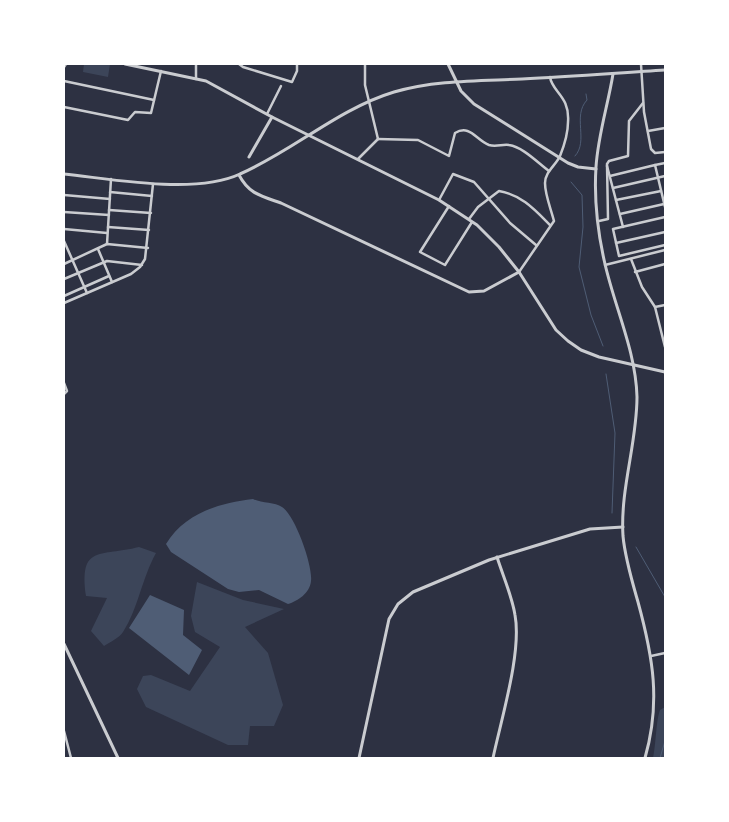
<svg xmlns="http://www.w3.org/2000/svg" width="729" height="822" viewBox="0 0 729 822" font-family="Jost,sans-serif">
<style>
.green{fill:#3c4559}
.water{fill:#4f5d75}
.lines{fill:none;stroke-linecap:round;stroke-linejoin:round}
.stream{stroke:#4f5d75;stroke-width:1}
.minor{stroke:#caccd0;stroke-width:2.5}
.tertiary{stroke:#caccd0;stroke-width:3}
</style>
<rect width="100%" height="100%" fill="#2d3142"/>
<!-- green -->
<g class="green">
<polygon points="84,64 110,64 108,77 83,72"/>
<path d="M139,547L156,553C142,578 138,609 123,632C119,638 110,642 104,646L91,631L107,598L86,596C79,544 100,557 139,547Z"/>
<polygon points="197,582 243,600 284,609 245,627 268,653 283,705 274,726 250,726 248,745 228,745 146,707 137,689 143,676 151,675 190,691 220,647 195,632 191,616"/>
<path d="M665,707V758H653C656,745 656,720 660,710Z"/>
</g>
<!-- water -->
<g class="water">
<path d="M253,499C261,503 275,502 282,507C295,515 313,566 311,581C310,593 298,601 288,604L259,590L239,592L228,589L171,552L166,544C185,513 219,503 253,499Z"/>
<polygon points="150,595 184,610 183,635 202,650 189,675 129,628"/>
</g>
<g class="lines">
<!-- stream -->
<g class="stream">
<path d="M575,156C589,141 572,116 587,100L586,94"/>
<polyline points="571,182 582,195 583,227 579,267 591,315 603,346"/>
<polyline points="606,374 615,433 612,513"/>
<polyline points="636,547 665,597"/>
<polyline points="660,758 665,741"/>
</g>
<!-- minor -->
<g class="minor">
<polyline points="239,64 243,67 292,82 297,71 297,64"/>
<polyline points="365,64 365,85 378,139"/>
<polyline points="641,64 644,112 651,149 655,153 665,152"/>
<polyline points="64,67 66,64"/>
<polyline points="196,79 196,64"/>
<polyline points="64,81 154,100"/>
<polyline points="64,107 128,120 135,112 151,113 161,71"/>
<polyline points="267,114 281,86"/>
<polyline points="648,131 665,128"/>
<path d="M378,139L418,140L449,156L455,133C470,124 476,140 489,145C496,147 503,144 509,145C523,147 538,163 549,171"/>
<polyline points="358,159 378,139"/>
<polyline points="655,165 665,163"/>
<polyline points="607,166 623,227"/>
<polyline points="610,176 655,165 665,207"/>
<polyline points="613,188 665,176"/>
<polyline points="110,192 152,196"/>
<polyline points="64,195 110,199"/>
<polyline points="439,200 453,174 474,182 510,223 536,245"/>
<polyline points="616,200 661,191"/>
<polyline points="449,206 420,252 445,265 472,222"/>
<polyline points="109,210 151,213"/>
<polyline points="64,212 109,215"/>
<polyline points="620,214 664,204"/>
<polyline points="665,217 613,229 619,256 665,245"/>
<path d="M469,219L478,207L499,191C522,195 535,210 550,225"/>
<polyline points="599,221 608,219 607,164 609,161 628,156 629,121 643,103"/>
<polyline points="108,227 149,230"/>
<polyline points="64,229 107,233"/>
<polyline points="64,241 87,293"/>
<polyline points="616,243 665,232"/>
<polyline points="107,244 111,179"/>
<polyline points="98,249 112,282"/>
<polyline points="631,259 642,287 655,307 665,347"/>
<polyline points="64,264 107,244 148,248"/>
<polyline points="605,265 665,250"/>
<path d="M519,272L554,221C551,209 545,195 545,183C545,172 556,165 560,156C564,146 568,133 568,122C570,96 552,92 550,77"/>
<polyline points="635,272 665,264"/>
<polyline points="64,279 107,261 142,265"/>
<polyline points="64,296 109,276"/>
<polyline points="64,303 131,274 140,267 145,259 153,184"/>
<polyline points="655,307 665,305"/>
<polyline points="64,383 67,391 64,394"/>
<polyline points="651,656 665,653"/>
<polyline points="64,731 71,758"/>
</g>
<!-- tertiary -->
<g class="tertiary">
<polyline points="125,64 206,81 272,117 439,200 477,225 499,247 519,272 556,330 568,341 581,350 599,357 665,372"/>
<polyline points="448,64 461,91 474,104 568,163 578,167 596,169"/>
<path d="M613,74C608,105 598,135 596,167C594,198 598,234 605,264C615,308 636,352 637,397C637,443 620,489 623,536C625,558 632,581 638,602C653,657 661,702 645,758"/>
<polyline points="249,157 272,117"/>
<path d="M64,174C113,179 195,195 240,174C293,151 338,109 394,92C435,80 479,81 522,79C569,77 617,73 665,70"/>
<path d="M239,175C249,194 261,196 281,203L469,292L484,291L519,272"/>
<polyline points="64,644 118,758"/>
<polyline points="359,758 389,619 398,604 413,592 489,560 590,529 623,527"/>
<path d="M493,758C501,720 522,652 515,615C512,596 503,576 497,557"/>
</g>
</g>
<!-- border -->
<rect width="729" height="822" fill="none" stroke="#ffffff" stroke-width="130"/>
</svg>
